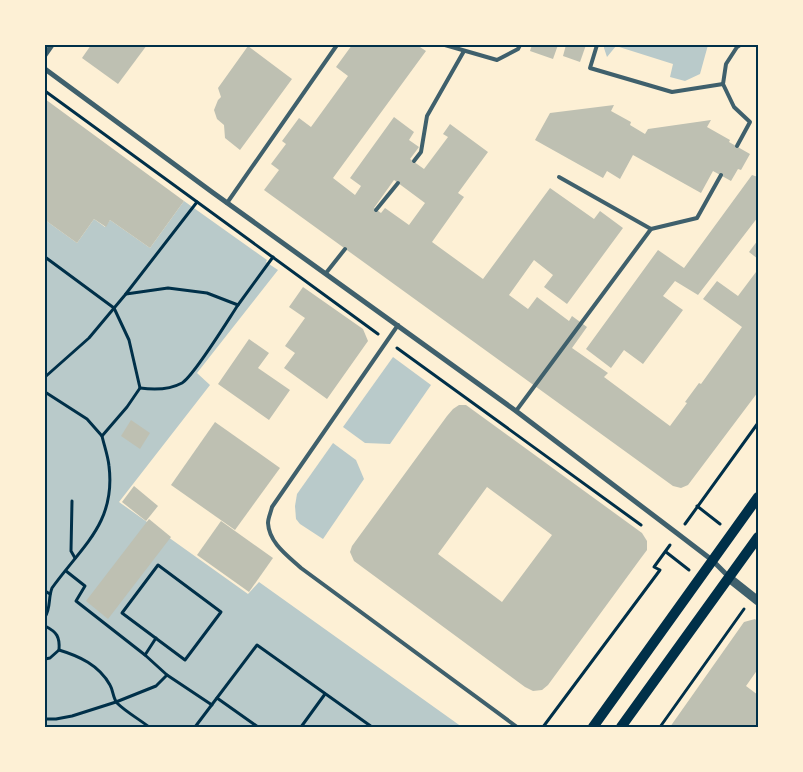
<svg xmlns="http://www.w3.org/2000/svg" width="803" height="772" viewBox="0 0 803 772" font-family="'Work Sans',sans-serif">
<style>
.green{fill:#b9caca}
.building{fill:#bec0b2;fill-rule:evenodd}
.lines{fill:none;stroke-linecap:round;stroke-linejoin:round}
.path{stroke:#003049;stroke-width:3}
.service{stroke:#3f606c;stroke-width:4}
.minor{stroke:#3f606c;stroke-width:5}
.tertiary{stroke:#3f606c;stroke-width:9}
.secondary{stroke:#003049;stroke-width:10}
.neatline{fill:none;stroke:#003049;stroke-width:2}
</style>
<rect width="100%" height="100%" fill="#fdf0d5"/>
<!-- green -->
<g class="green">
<polygon points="604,45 708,45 700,74 685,81 670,77 673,64 616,46 607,57 604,48"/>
<polygon points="184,201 267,260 266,262 278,270 197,373 210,385 119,502 248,594 259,582 462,727 45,727 45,220 77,243 94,219 105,227 110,220 150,248"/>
<polygon points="393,357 431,385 390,444 365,443 343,427"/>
<polygon points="333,443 356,460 364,479 323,539 300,524 296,519 295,506 297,494"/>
</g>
<!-- building -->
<g class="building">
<polygon points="91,45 147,45 118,84 82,58"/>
<path d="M352,45H359L362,47L363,45H417L426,51L333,178L355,195L361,186L350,178L394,117L414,132L409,140L419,147L410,159L424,169L448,137L443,134L450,124L488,152L458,193L464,197L432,242L483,279L550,188L594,219L600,211L623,228L567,304L544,287L553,275L534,260L509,295L528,309L537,297L569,321L572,316L587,327L572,348L608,373L604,377L670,426L687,403L685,402L699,383L701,384L742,327L703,299L717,281L738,296L756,272L758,274V392L688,485L681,488L673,486L264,190L279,170L271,164L286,144L282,141L299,118L311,127L348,76L336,67ZM394,180L425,203L409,225L385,208L381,213L374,208Z"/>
<polygon points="532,45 558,45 553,59 530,51"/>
<polygon points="566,45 586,45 580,62 563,56"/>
<polygon points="248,46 292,79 240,150 225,138 224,125 217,119 214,110 218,100 221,97 218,88"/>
<polygon points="45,99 184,201 150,248 110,220 106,227 94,219 77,243 45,220"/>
<polygon points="614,105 611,111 631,122 630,125 645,134 648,129 711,120 707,127 730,140 729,142 750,154 741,170 738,169 731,181 713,171 701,193 633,155 620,179 607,171 603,178 535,140 550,113"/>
<polygon points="752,175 758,177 758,217 698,295 675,281 663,296 683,310 643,364 624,350 611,368 586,349 658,250 684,268"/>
<polygon points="758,240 758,259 749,252"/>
<polygon points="303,287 363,329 368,341 327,399 284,368 295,353 285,346 305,318 289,307"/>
<polygon points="249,339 269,353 258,368 290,390 269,420 218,384"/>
<path d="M459,405H466L642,533L647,541V550L641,558L548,685L542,690L533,691L525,687L354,561L350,552L352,546L447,416L453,409ZM487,487L552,535L502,602L438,554Z"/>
<polygon points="131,420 150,433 140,449 121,436"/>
<polygon points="215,422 280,468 235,530 171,485"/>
<polygon points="134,486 158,506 146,521 122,502"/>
<polygon points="149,519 171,537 108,619 86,601"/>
<polygon points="221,521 273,558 249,592 197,555"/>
<polygon points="755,619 758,622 758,669 746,686 758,695 758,727 670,727 744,622"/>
</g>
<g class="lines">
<!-- path -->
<g class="path">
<polyline points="45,91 378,334"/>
<polyline points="45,257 114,308 129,340 140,388 127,407 102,436 87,419 45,392"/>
<polyline points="126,294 168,288 207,293 238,305 273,257"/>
<polyline points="397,348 641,525"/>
<polyline points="45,377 89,338 125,295 197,202"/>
<path d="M140,388C154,390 169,390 182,383C194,376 228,320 238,305"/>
<polyline points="72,501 71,551 75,558"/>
<polyline points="697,506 720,524"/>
<polyline points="685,524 758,423"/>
<polyline points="666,552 689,570"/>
<polygon points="158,565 221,612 185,660 122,613"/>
<polyline points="66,571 85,586 76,601 145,655 167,675 212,705"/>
<polyline points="45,591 50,594"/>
<path d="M45,617C51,608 48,598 52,588C82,546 116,523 109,466C108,456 104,445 102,436"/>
<path d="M45,626C57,632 60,637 59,650L50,658L45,659"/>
<path d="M59,650C79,656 99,665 110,685C113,690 113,698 117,703C126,712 139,719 149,727"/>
<polyline points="145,655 156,638"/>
<polyline points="217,698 258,727"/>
<polyline points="45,719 56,719 72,716 116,702 156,686 167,675"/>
<polyline points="195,727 257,645 372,727"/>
<polyline points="301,727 325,694"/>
<polyline points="543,727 660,570 654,567 670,545"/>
<polyline points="660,727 744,609"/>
</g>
<!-- service -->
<g class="service">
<polyline points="445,45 497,60 518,49 520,45"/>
<polyline points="597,45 590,68 672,92 723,84"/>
<polyline points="737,146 750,122 734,107 723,84 726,64 737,47 740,45"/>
<polyline points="414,161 421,152 427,116 464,51"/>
<polyline points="559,177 651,229"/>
<polyline points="227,203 337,45"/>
<polyline points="376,210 398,183"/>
<polyline points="326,273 345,249"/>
<path d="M398,325L272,507C271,512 268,518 268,523C269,543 288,556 301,568L517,727"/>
<polyline points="516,411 651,229 697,218 721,175"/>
</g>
<!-- minor -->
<g class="minor">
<polyline points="45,55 52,45"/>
<polyline points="45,69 212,192 516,411 678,534 712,560 729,577"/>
</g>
<!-- tertiary -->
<polyline class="tertiary" points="729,578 758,601"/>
<!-- secondary -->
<g class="secondary">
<polyline points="593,727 758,497"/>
<polyline points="621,727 758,537"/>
</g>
</g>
<!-- border -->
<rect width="803" height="772" fill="none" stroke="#fdf0d5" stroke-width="92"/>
<rect x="46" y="46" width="711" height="680" class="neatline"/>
</svg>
